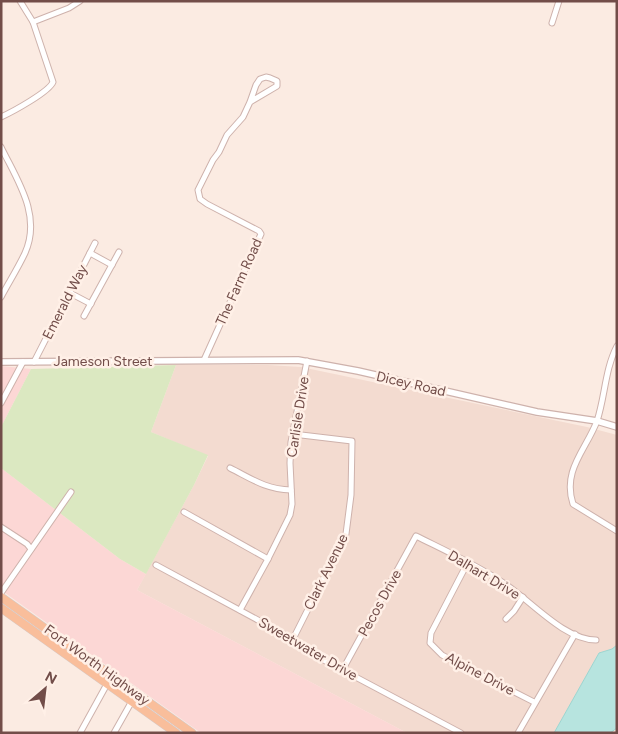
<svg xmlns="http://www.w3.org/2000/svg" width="618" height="734" viewBox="0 0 618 734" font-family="Figtree,sans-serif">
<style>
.residential{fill:#f3dbd0}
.commercial{fill:#fcd7d5}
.green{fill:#dbe8c1}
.water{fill:#b7e4df;stroke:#9dd5d0}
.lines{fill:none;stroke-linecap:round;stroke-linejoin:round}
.minor-casing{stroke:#ceb2ac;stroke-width:7}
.tertiary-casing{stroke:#ceb2ac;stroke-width:8}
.primary-casing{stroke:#d5cac8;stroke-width:9}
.minor{stroke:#fff;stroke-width:5}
.tertiary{stroke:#fff;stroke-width:5.5}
.primary{stroke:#f9be9b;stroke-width:8}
.labels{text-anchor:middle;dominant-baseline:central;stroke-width:5;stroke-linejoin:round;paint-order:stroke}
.street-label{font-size:14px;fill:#724d49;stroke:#fff0e7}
</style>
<rect width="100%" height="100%" fill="#fbebe2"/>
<!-- residential -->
<polygon class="residential" points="176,365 268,365 301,367 587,427 617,435 617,645 612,649 599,653 554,733 407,733 137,590 194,485 208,456 151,432"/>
<!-- commercial -->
<g class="commercial">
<polygon points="1,366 31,369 1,427"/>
<polygon points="1,468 120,559 146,574 137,590 407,733 201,733 1,590"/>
</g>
<!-- green -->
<polygon class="green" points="176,365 151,432 208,455 194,485 146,574 120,559 1,468 1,427 31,369"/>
<!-- water -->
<polygon class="water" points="617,645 617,728 610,733 554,733 599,653 612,649"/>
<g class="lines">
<!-- minor casing -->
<g class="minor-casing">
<g id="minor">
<polyline points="33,22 69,8 80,1"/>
<polyline points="552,23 559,1"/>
<path d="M1,117C12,112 49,92 53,82L33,22L20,1"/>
<path d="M1,147C17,180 42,215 25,253C18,268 9,282 1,297"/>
<polyline points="90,253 112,265"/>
<polyline points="70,293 91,304"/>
<polyline points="84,316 119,252"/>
<path d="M617,346C605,369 605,397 597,421C586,450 562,470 573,504L617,531"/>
<polyline points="204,360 261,234 259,231 207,204 200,199 198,190 213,160 219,152 227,135 243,117 250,102 256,85 260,79 266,77 270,78 277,81 277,86 250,102"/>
<polyline points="34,362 95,243"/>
<polyline points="1,403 23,362"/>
<polyline points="293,434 352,441 351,495 346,534 293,639"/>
<path d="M230,468C252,479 265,489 291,490"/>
<polyline points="184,512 268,559"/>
<polyline points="1,527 27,544 31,549"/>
<polyline points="468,562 431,633 430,643 442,655 534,702"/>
<polyline points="156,565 293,639 318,657 461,733"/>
<polyline points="1,593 71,492"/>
<polyline points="240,610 268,559 290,515 292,504 290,463 291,442 307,361"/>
<polyline points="506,619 514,611 523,597"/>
<path d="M343,669L416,536C446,551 477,565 505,584C530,600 564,640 596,640"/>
<polyline points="80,733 107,684"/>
<polyline points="114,733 132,701"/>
<polyline points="518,733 575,634"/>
</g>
</g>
<!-- tertiary casing -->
<g class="tertiary-casing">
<polyline id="tertiary" points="1,362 298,360 358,371 537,412 597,421 617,427"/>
</g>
<!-- primary casing -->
<g class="primary-casing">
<g id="primary">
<polyline points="1,597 192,733"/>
<polyline points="1,608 176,733"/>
</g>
</g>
<!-- minor -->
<use href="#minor" class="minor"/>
<!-- tertiary -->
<use href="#tertiary" class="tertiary"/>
<!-- primary -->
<use href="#primary" class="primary"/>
</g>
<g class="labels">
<!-- street labels -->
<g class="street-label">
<text transform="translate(239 282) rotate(-66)">The Farm Road</text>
<text transform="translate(65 302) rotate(-63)">Emerald Way</text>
<text x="103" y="361">Jameson Street</text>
<text transform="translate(411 384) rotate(13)">Dicey Road</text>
<text transform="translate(298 417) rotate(-81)">Carlisle Drive</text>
<text transform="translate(326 572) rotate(-64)">Clark Avenue</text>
<text transform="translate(484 575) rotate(31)">Dalhart Drive</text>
<text transform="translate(380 603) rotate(-61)">Pecos Drive</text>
<text transform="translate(308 649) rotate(30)">Sweetwater Drive</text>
<text transform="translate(97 665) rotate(36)">Fort Worth Highway</text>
<text transform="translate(480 674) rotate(28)">Alpine Drive</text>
</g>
</g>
<!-- border -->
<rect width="618" height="734" fill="none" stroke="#724d49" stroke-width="5"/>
<!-- north arrow -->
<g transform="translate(45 689) rotate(28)" stroke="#fff0e7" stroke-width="4" paint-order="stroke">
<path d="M0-4L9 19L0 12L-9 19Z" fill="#724d49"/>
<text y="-8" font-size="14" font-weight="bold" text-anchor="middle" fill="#724d49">N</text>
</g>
</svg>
